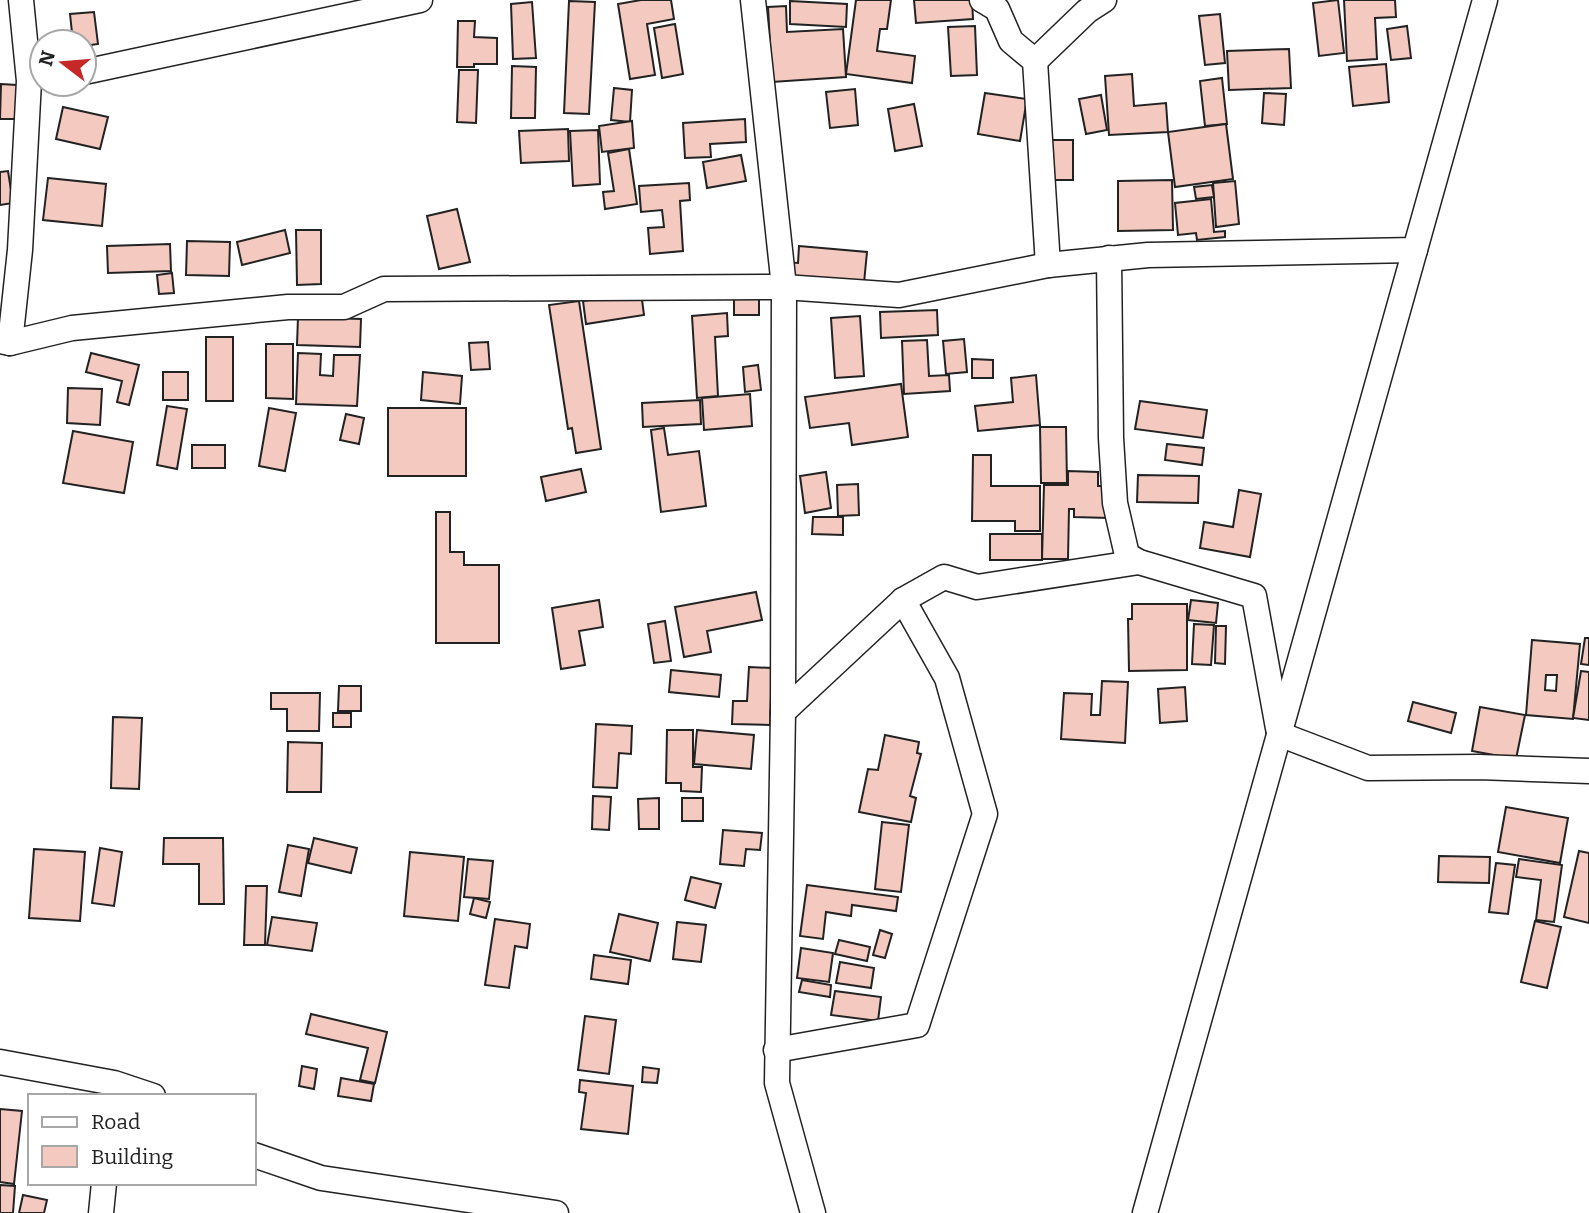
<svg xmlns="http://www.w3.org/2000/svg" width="1589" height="1213" viewBox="0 0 1589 1213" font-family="Bitter,serif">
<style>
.building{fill:#f3c9c0;stroke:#222;stroke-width:2;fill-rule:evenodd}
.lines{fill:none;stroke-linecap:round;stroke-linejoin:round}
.minor-casing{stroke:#222;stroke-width:27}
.minor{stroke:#fff;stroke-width:24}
</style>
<rect width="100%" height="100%" fill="#fff"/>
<!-- building -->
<g class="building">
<polygon points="641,0 671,0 674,19 647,24 655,75 630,79 618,4"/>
<polygon points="856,0 891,0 887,29 880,29 877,51 915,56 912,83 846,74"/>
<polygon points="914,0 972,0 973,19 916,23"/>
<polygon points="1338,0 1344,53 1319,56 1313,3"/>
<polygon points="1344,0 1395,0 1396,17 1375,18 1377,59 1347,61"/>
<polygon points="569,1 595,2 589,114 564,113"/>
<polygon points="790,1 847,4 846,27 790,24"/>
<polygon points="532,2 536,58 513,59 511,4"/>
<polygon points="786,6 787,32 843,29 846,77 772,82 768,7"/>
<polygon points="94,12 98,44 84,46 84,42 73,42 70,14"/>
<polygon points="1220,14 1225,63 1205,65 1199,16"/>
<polygon points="458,21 475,21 474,37 497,38 497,64 474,64 474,67 457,67"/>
<polygon points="675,24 683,74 662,78 654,28"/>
<polygon points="975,26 977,75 951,76 948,27"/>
<polygon points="1407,26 1411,58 1391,60 1387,29"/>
<polygon points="1289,49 1291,88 1229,90 1227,51"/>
<polygon points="1386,64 1389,102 1353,106 1349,67"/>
<polygon points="512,66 536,67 535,118 511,118"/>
<polygon points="459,70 478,70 476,123 457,122"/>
<polygon points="1132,74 1134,106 1166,103 1168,132 1109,135 1105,76"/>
<polygon points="1222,78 1227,124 1205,126 1200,81"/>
<polygon points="1,84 17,85 16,119 0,119"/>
<polygon points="614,88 632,90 630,122 611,120"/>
<polygon points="855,89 858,125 830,128 826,92"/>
<polygon points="985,93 1027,99 1020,141 978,134"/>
<polygon points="1264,93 1286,94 1284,125 1262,123"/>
<polygon points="1101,95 1107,130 1086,134 1079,99"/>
<polygon points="914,104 922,146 895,151 888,109"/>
<polygon points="63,107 108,117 100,149 56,139"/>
<polygon points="745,119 746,142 710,144 711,157 685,158 683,123"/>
<polygon points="632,121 634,148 602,152 599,126"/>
<polygon points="1226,124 1233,179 1175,187 1168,132"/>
<polygon points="568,129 569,161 521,163 519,131"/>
<polygon points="598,130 600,184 573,186 570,131"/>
<rect x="1047" y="140" width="26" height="40"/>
<polygon points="629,149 637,204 605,209 603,192 614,191 608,153"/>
<polygon points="741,155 746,181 707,188 703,162"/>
<polygon points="8,171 13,203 0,205 0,172"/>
<polygon points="48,178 106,184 102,226 43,220"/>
<polygon points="1172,180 1173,230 1118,231 1118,181"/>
<polygon points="1235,181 1239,224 1216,227 1213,183"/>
<polygon points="689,183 690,200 680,201 683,251 650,254 648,228 664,227 662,210 641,212 639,186"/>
<polygon points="1212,185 1214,197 1196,199 1194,187"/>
<polygon points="1211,199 1214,232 1225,231 1225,237 1197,240 1196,233 1178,235 1175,203"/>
<polygon points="457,209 470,262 439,269 427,216"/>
<polygon points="285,230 290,253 242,265 237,242"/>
<polygon points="296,230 321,230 321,284 297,285"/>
<polygon points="187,241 230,242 229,276 186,275"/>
<polygon points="170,244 171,271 108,273 107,246"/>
<polygon points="799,246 867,252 864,283 784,275 785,262 798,263"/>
<polygon points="172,273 174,293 159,294 157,275"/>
<rect x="734" y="288" width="25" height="27"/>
<polygon points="641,292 644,315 586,324 583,301"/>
<polygon points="579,301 601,449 576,453 572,428 568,429 549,305"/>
<polygon points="937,310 938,335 881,338 880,312"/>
<polygon points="727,313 728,336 715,337 718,396 697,398 692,316"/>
<polygon points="860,316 864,376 835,378 831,318"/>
<polygon points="298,317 361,319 360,347 297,345"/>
<rect x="206" y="337" width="27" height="64"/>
<polygon points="964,339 967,372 946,374 943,341"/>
<polygon points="927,340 929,376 949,375 950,391 904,394 902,341"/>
<polygon points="488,342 490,369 471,370 469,343"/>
<polygon points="266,344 293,344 293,399 266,398"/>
<polygon points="91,353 139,365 129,405 117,402 122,381 86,372"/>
<polygon points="298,353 321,354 320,375 333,376 334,355 360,355 357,406 296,404"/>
<polygon points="972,359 993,360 993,378 972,378"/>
<polygon points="758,365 761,390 745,392 743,367"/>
<rect x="163" y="372" width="25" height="28"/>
<polygon points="423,372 462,376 460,404 421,400"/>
<polygon points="1036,375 1040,425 978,431 975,406 1013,402 1011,378"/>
<polygon points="901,384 908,437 852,445 849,423 810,428 805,397"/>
<polygon points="68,388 102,389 100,425 67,423"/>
<polygon points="750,394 752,426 704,430 702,398"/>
<polygon points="700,400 701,424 643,427 642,403"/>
<polygon points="1140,401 1207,410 1203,438 1135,429"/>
<polygon points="167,406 187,409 177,469 157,465"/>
<polygon points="269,408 296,413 285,471 259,466"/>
<rect x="388" y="408" width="78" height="68"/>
<polygon points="346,414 364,418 359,444 340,440"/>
<polygon points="1040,427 1066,427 1067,483 1041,483"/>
<polygon points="664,428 668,455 699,451 706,506 661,512 651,430"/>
<polygon points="73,431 133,442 124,493 63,483"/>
<polygon points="1167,444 1204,448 1202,465 1165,460"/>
<rect x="192" y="445" width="33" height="23"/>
<polygon points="973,455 991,455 991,486 1040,486 1040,531 1015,531 1015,521 972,521"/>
<polygon points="581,469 586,492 546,501 541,477"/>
<polygon points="1068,471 1098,472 1098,486 1109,486 1109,518 1074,517 1074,509 1069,509 1068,559 1042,559 1044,485 1068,485"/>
<polygon points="826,472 831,508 805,513 800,476"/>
<polygon points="1138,475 1199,476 1198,503 1137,502"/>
<polygon points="858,484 859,515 838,516 837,485"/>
<polygon points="1239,490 1261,494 1250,557 1200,548 1204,522 1233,527"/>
<polygon points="436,512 450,512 450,552 464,552 464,565 499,565 499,643 436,643"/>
<polygon points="813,517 843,517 843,535 812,534"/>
<rect x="990" y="534" width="52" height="26"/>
<polygon points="756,592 762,620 707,631 711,652 684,657 675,607"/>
<polygon points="599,600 603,627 579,631 585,665 561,669 552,608"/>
<polygon points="1191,600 1218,603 1216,623 1188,620"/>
<polygon points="1132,604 1187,604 1187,670 1129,671 1128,619 1132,619"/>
<polygon points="665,621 671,661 654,663 648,624"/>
<polygon points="1194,624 1214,625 1211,665 1192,664"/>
<polygon points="1216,626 1226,626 1225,664 1215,663"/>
<polygon points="1585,638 1589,638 1589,665 1581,664"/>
<path d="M1532,640L1580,644L1573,719L1526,715ZM1546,675H1557L1556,691L1545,690Z"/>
<polygon points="749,667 772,668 770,725 732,724 733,701 747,701"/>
<polygon points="671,670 721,675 719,697 669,692"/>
<polygon points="1581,671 1589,672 1589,720 1573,718"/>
<polygon points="1102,681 1128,682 1125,743 1061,739 1064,693 1092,694 1091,715 1100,715"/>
<polygon points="339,686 361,686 361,711 338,711"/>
<polygon points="1185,687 1187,721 1160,723 1158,689"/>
<polygon points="271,693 320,693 319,731 287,731 287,709 271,709"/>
<polygon points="1413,702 1456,713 1451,733 1408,721"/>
<polygon points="1480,707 1525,715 1516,759 1472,751"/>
<rect x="333" y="713" width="18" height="14"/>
<polygon points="113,717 142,718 139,789 111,788"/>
<polygon points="596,724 632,726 631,754 619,753 617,788 593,787"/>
<polygon points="667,730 693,730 693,767 702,767 701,792 681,791 681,783 666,783"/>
<polygon points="697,730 754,735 751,769 694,764"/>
<polygon points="885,735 919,742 917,753 921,754 910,796 916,798 911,822 859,812 868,769 878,770"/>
<polygon points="288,742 322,743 321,792 287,792"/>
<polygon points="593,796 611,797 609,830 592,829"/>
<polygon points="659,798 659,829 639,829 638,799"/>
<rect x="682" y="798" width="21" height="23"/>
<polygon points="1506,807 1568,818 1560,863 1498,852"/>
<polygon points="882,822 909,825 901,892 875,889"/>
<polygon points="723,830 762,833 760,850 746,849 744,866 720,864"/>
<polygon points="164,838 223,838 224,904 199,904 199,864 163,864"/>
<polygon points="314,838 357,848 351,873 308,863"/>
<polygon points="288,845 309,849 301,896 279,892"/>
<polygon points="100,848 122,852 114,906 92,903"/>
<polygon points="34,849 85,852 80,921 29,918"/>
<polygon points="1579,851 1589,853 1589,923 1564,917"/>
<polygon points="410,852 464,857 458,921 404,916"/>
<polygon points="1439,856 1490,857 1489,883 1438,882"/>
<polygon points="468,859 493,861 489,899 464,897"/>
<polygon points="1519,859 1562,865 1554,922 1536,920 1541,880 1516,877"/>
<polygon points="1496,863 1515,865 1508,914 1489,912"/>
<polygon points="691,877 721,884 715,908 685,900"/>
<polygon points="807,885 898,897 896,911 852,905 851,916 826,912 823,939 800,936"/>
<polygon points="246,886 267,886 265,945 244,945"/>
<polygon points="474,898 490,902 486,918 470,914"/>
<polygon points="619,914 658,923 650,961 610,952"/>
<polygon points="272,917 317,923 312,951 267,945"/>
<polygon points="495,919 530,924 527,948 515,946 509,988 485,985"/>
<polygon points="1535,921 1561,927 1547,988 1521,982"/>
<polygon points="677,922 706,925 701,962 673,959"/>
<polygon points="880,930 892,934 885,958 873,955"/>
<polygon points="839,940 870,947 867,961 835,954"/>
<polygon points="801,948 833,953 829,982 797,978"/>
<polygon points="594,955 631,960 628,984 591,979"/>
<polygon points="840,962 874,968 871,988 836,983"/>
<polygon points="802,980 831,985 830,997 799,992"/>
<polygon points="835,991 881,997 878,1021 831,1015"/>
<polygon points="311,1014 387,1032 375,1083 360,1080 368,1048 306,1034"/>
<polygon points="585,1016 616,1020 609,1074 578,1070"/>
<polygon points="302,1066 317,1069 314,1089 299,1086"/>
<polygon points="643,1067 659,1069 657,1083 642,1082"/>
<polygon points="341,1078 374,1084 371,1101 338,1096"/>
<polygon points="580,1080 633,1086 628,1134 581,1129 586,1093 579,1092"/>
<polygon points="0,1109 22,1111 14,1184 0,1182"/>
<polygon points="0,1185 15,1186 13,1213 0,1213"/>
<polygon points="23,1195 47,1200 44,1213 19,1213"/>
</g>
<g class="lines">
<!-- minor casing -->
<g class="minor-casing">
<g id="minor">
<polyline points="753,0 784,287 783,712 777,1083 813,1213"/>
<polyline points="982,0 997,9 1011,41 1035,61 1048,265"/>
<polyline points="1035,61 1087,11 1104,0"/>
<polyline points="84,72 420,0"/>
<polyline points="1109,258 1111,438 1115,503 1127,555 1139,562 1254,596 1278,728"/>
<polyline points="0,341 10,343 72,328 288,307 344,307 384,289 784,287 899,295 1048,265 1148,255 1415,250"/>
<polyline points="10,343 20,250 29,81 21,0"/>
<polyline points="903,600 944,577 977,587 1139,562"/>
<polyline points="1279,734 1368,768 1479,767 1589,771"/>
<polyline points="776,1050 917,1025 985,814 947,678 903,600 783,712"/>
<polyline points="0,1062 114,1083 153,1096"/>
<polyline points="254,1155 321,1178 556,1213"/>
<polyline points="101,1213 104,1183"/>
<polyline points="1145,1213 1485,0"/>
</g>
</g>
<!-- minor -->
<use href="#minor" class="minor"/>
</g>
<!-- legend -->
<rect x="28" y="1094" width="228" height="91" fill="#ffffff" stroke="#a7a7a7" stroke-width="2"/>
<rect x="42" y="1117" width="35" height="10" fill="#ffffff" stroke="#a7a7a7" stroke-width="2"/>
<text x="91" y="1129" font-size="21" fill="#222222">Road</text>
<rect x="42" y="1146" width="35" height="21" fill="#f3c9c0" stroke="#a7a7a7" stroke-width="2"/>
<text x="91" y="1164" font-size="21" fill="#222222">Building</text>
<!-- north arrow -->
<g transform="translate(63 63) rotate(286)"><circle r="33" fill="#ffffff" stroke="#a7a7a7" stroke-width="2"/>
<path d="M0-5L12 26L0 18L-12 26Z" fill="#c62828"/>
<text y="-10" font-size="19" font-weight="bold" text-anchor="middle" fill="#222222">N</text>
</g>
</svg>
